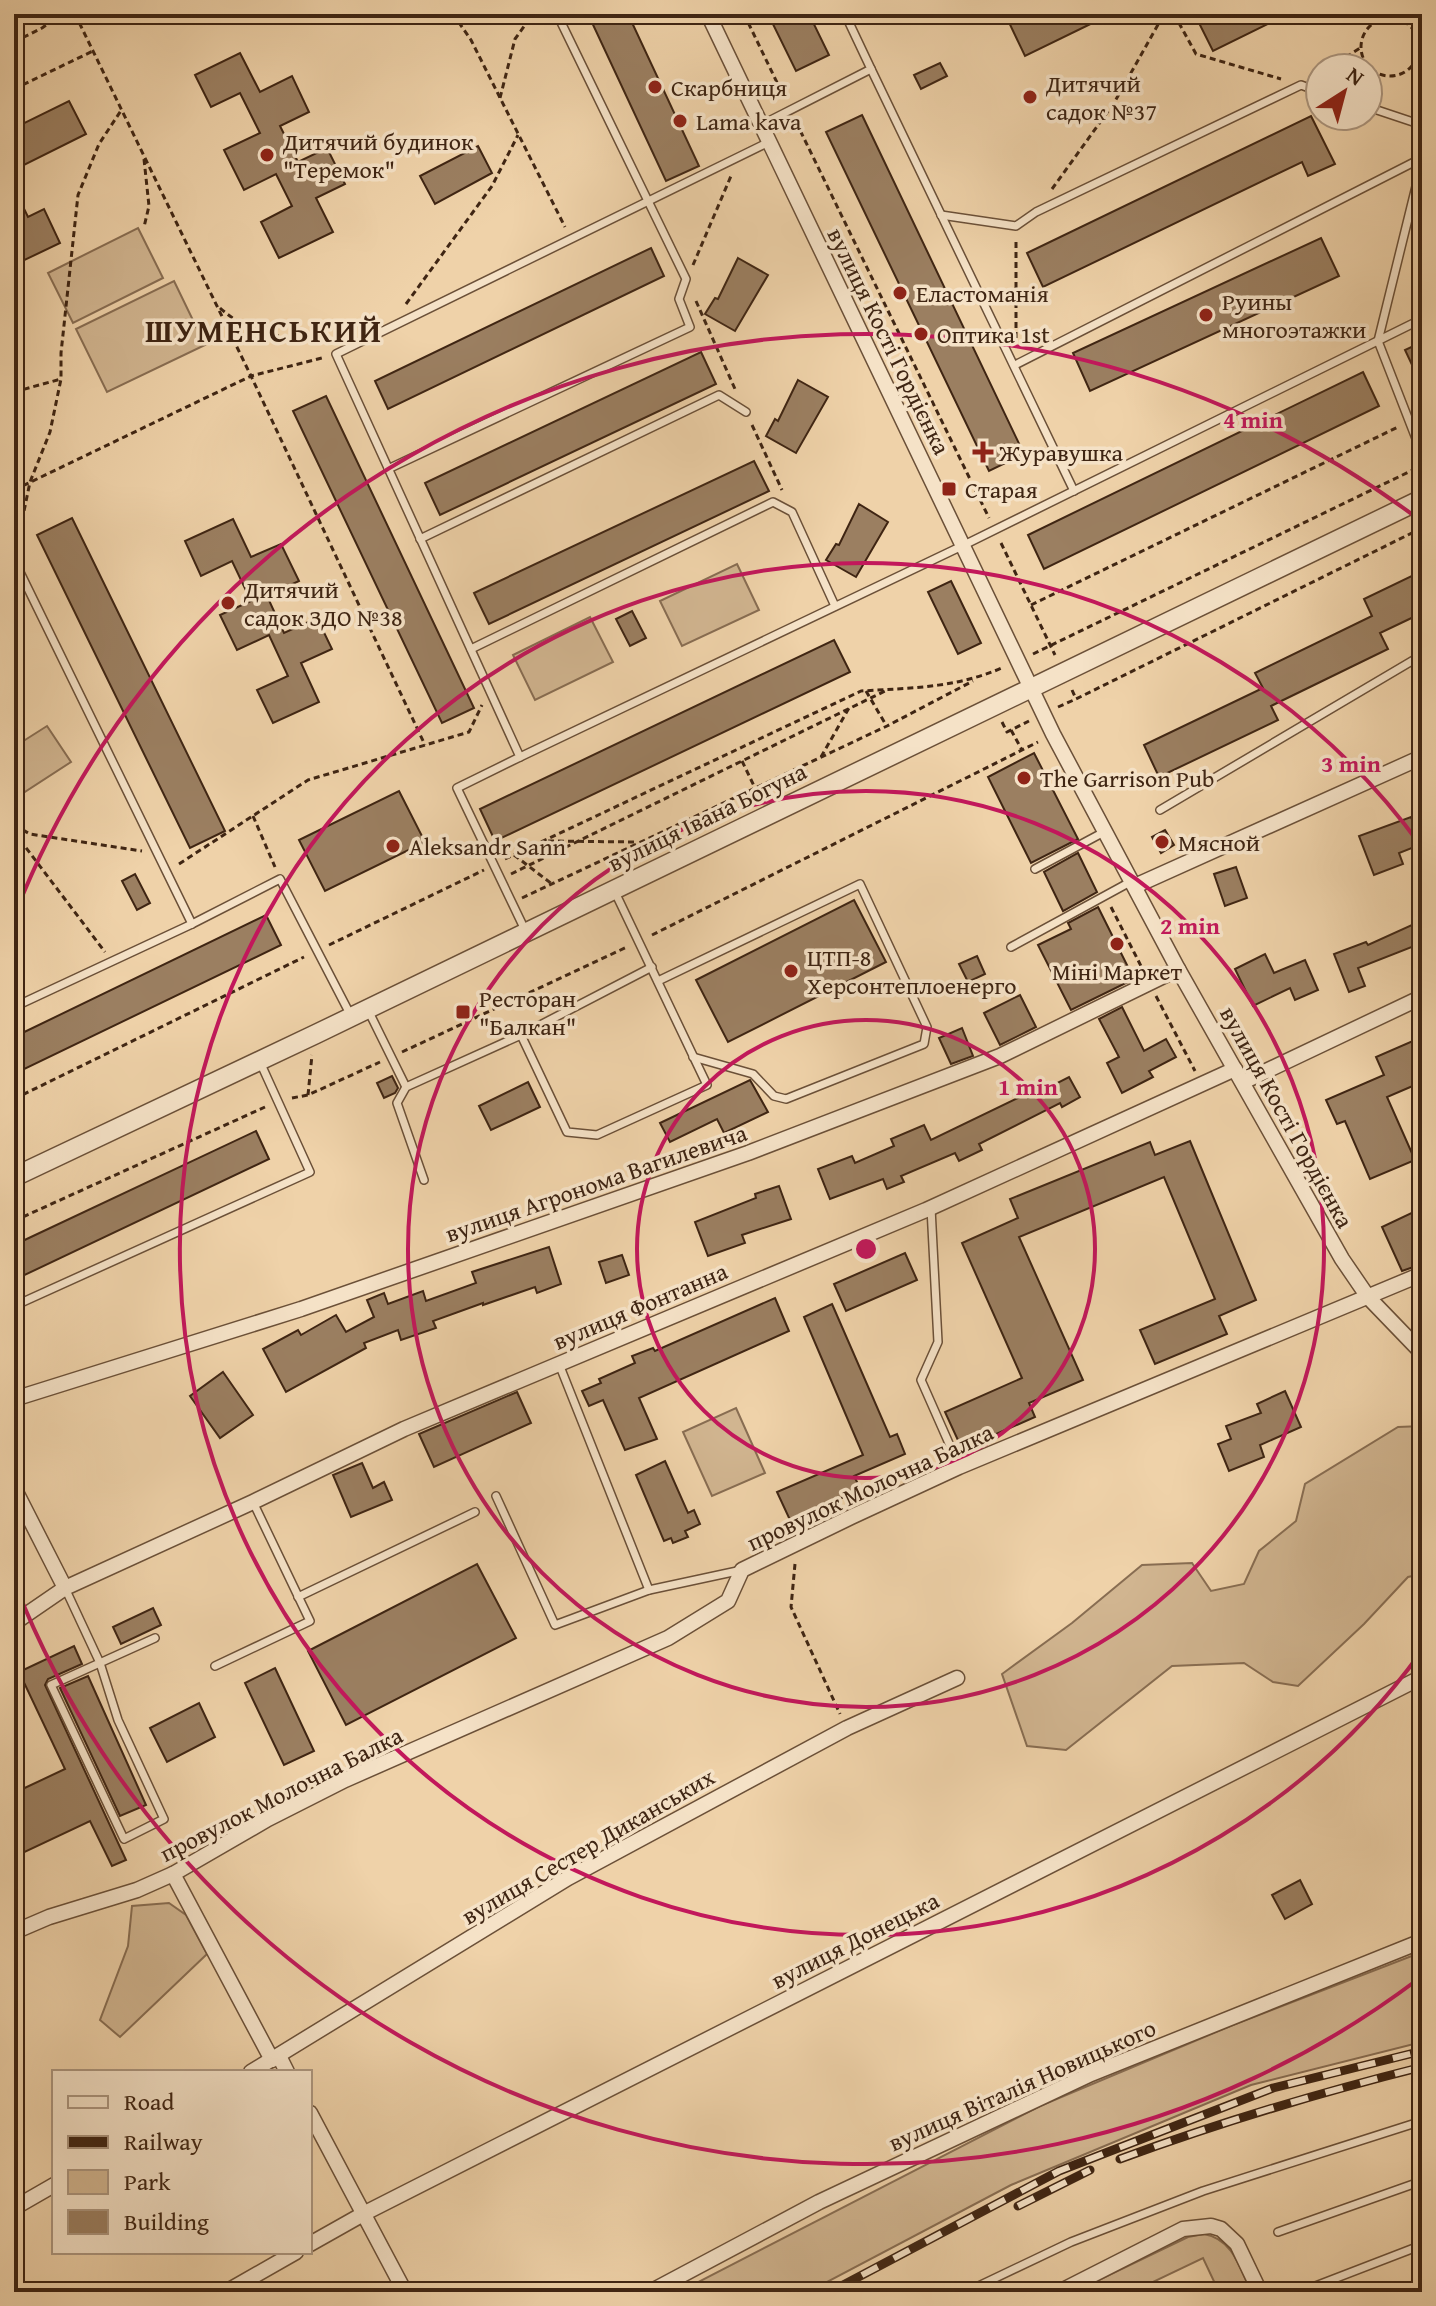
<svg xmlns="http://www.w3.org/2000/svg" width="1436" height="2306" viewBox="0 0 1436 2306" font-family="'Gentium Book Plus',serif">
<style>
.green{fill:#d1b590;stroke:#886d52;stroke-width:2}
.building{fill:#9b7f61;stroke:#3f2513;stroke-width:2}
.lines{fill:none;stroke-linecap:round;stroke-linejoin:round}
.service-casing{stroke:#6b5038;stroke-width:10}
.minor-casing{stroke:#6b5038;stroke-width:17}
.tertiary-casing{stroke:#6b5038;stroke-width:21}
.path{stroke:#3f2513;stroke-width:3;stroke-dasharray:6 4;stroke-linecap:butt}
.service{stroke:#f5e2c7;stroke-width:7}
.minor{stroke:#f5e2c7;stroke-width:14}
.tertiary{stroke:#f5e2c7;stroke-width:18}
.rail-casing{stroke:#3f2513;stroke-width:9}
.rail{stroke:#f5e2c7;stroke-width:6;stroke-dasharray:18;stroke-linecap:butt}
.ring{fill:none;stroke:#c2185b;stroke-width:4}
.poi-dot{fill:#8f2418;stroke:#f5e2c7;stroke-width:3}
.labels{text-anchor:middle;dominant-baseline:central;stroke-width:7;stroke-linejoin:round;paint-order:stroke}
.poi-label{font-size:24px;fill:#3f2513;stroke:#f5e2c7;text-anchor:start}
.street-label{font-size:24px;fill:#3f2513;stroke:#f5e2c7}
.district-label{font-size:32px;font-weight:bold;letter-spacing:2px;fill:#3f2513;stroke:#f5e2c7}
.centre{fill:#c2185b;stroke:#f5e2c7;stroke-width:4}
.ring-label{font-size:24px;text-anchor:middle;font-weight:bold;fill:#c2185b;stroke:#f5e2c7;stroke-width:7;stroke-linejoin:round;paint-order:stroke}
</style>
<rect width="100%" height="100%" fill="#efd2a9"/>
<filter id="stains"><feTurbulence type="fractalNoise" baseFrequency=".0025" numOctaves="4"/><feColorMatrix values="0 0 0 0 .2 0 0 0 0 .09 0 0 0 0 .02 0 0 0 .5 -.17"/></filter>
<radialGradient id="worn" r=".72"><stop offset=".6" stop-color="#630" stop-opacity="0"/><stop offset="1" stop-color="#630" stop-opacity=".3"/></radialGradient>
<!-- green -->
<g class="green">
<polygon points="138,228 163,278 73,323 48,273"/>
<polygon points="174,281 205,345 107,392 76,329"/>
<polygon points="737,564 759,610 682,646 660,601"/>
<polygon points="590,617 613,662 535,700 513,655"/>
<polygon points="47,726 71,762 17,797 14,791 14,747"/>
<polygon points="736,1408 765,1473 712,1496 683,1432"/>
<polygon points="1422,1426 1422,1574 1408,1577 1364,1624 1298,1686 1273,1682 1244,1663 1172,1666 1066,1750 1027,1746 1002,1674 1072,1623 1142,1565 1192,1563 1211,1591 1244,1584 1259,1551 1296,1521 1305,1484 1398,1427"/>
<polygon points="169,1903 186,1915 207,1954 120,2037 100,2020 128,1946 132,1906"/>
<polygon points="1422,1952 1422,2042 1251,2085 1011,2185 808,2292 679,2292 1040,2106 1233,2025"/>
<path d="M1204,2234C1233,2239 1240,2268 1251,2292H1219L1203,2258L1132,2292H1074L1188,2237Z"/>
</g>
<!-- building -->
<g class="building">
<polygon points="588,14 628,14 699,166 666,181"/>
<polygon points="768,14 809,14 829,55 796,71"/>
<polygon points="1005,14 1111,14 1025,56"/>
<polygon points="1218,14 1288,14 1213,51 1199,23"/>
<polygon points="240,53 260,92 292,76 309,112 280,126 298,162 327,148 345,184 316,198 333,232 279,258 261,222 292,206 276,174 244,190 224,150 260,133 240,93 211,107 195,75"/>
<polygon points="940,63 947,76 921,89 914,75"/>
<polygon points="69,101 86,134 14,170 14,128"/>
<polygon points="862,115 1024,454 989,471 826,132"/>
<polygon points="1311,116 1335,164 1308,176 1302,162 1043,287 1027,253"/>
<polygon points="478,146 492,173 435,204 420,176"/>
<polygon points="14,188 28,217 44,209 60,243 14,265"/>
<polygon points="1321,238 1339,276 1090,391 1073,353"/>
<polygon points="651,248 664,276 388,409 375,381"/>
<polygon points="738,258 768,275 735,331 705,314 715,298 718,299"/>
<polygon points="1422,342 1422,386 1405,350"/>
<polygon points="701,352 716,384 440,515 425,483"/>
<polygon points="1363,372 1379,406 1044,569 1028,535"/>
<polygon points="798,380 828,397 796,453 766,436 775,419 778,421"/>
<polygon points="326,396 474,708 442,723 293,411"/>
<polygon points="754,461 769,491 489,624 474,593"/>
<polygon points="859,504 888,522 856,577 826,560 836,544 839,545"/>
<polygon points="72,518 225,831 190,848 37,535"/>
<polygon points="233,519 251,557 281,544 299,581 267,596 284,633 317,618 332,649 301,663 319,702 273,723 257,690 288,676 269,635 237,650 220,615 251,601 232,561 201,576 185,541"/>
<polygon points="1422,571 1422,613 1380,633 1388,649 1271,706 1278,720 1159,777 1144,745 1263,688 1255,673 1372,616 1364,599"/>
<polygon points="951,581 981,643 958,654 928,592"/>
<polygon points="632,611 646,638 630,646 616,619"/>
<polygon points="834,640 850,672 495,841 480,809"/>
<polygon points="1034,753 1078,839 1031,863 988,777"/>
<polygon points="399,791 425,842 325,891 299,840"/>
<polygon points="1411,817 1422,844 1399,853 1403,864 1374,875 1359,836"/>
<polygon points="1165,830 1174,845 1161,853 1152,837"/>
<polygon points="1078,853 1097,892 1063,911 1044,872"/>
<polygon points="1236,867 1247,898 1225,906 1214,874"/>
<polygon points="135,874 150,903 137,910 122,881"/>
<polygon points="854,900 886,962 728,1042 696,980"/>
<polygon points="1098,907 1134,979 1071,1010 1038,945 1071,929 1068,923"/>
<polygon points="266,915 281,945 14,1074 14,1037"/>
<polygon points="1414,924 1422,943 1358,968 1365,986 1349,992 1334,954 1366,942 1368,945"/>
<polygon points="1265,954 1274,973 1305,960 1318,990 1295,1000 1290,988 1253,1006 1235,969"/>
<polygon points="977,956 985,974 968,982 959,964"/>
<polygon points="1020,995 1036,1027 1000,1045 984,1013"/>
<polygon points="1122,1007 1144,1051 1166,1039 1176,1057 1149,1071 1153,1077 1122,1093 1107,1063 1119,1057 1099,1019"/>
<polygon points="962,1028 973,1056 951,1064 939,1038"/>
<polygon points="1422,1037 1422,1082 1387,1097 1415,1160 1370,1179 1345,1121 1337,1124 1326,1100 1384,1075 1376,1057"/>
<polygon points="392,1076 398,1088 395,1093 384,1098 377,1083"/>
<polygon points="1069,1077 1080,1097 1062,1107 1060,1103 979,1144 982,1150 959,1161 955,1153 901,1176 904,1182 887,1189 883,1179 830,1199 818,1169 852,1156 855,1163 894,1146 891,1139 924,1125 931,1140 1026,1094 1028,1098"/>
<polygon points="750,1080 768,1112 724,1133 717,1119 670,1142 660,1123"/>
<polygon points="528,1082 540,1107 491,1130 479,1106"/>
<polygon points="256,1131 269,1159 14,1280 14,1245"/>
<polygon points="1190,1141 1256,1300 1219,1316 1227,1334 1155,1364 1140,1330 1215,1299 1164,1177 1019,1237 1083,1380 1029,1403 1035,1417 962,1449 945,1412 1022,1378 962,1243 1018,1218 1010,1199 1150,1142 1155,1155"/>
<polygon points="779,1186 791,1219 742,1235 745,1243 708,1256 695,1222 756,1198 755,1194"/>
<polygon points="1422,1208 1422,1264 1402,1271 1382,1227"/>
<polygon points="549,1247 561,1284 537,1293 535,1287 483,1305 483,1303 433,1321 436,1328 401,1340 398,1330 364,1343 366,1348 286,1392 263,1349 298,1330 301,1335 336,1315 346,1332 374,1317 367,1300 384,1293 388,1304 423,1291 426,1301 476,1283 472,1272"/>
<polygon points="905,1253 917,1280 846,1311 834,1284"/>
<polygon points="622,1255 629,1275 606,1283 599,1262"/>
<polygon points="775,1298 789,1331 639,1398 657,1439 625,1450 603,1400 589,1406 582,1391 601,1383 599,1379 635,1363 632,1356 653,1348 655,1351"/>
<polygon points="832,1304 890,1437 897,1434 905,1454 854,1476 861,1490 790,1520 777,1492 863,1455 804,1317"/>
<polygon points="223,1372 253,1415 220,1438 190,1396"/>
<polygon points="1285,1391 1301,1427 1260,1445 1264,1457 1229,1471 1218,1444 1231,1439 1226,1426 1261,1413 1257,1404"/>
<polygon points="517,1392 531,1423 434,1467 419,1434"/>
<polygon points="665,1461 688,1513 694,1510 700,1524 685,1531 688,1537 673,1543 671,1538 664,1541 636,1475"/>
<polygon points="362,1463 373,1488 384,1482 392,1500 351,1517 333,1475"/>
<polygon points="477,1564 516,1638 346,1725 308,1651"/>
<polygon points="153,1608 161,1625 121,1644 113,1627"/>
<polygon points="74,1646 82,1664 48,1679 45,1685 126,1860 112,1866 90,1821 14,1857 14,1793 65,1769 19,1672"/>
<polygon points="275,1668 314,1751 284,1765 245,1683"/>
<polygon points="88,1676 146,1805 120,1816 60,1688"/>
<polygon points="199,1703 215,1737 167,1762 150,1728"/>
<polygon points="1300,1880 1312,1904 1285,1919 1272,1895"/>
</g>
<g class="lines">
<!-- service casing -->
<g class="service-casing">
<g id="service">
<polyline points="871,69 1074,491"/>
<polyline points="1368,107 1422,125"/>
<polyline points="761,125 871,69 845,14"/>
<polyline points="1422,162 1378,341 1422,454"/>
<polyline points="941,215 1016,226 1036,212 1301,85 1320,92"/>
<polyline points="1015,365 1422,158"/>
<polyline points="388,469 690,327 679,299 686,279 557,14"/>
<polyline points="420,539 719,395 746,412"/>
<polyline points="14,560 192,924"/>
<polyline points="471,649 773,502 792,512 835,606"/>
<polyline points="520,757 962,546 1422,319"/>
<polyline points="1160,810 1422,655"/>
<polyline points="1035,869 1104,832"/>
<polyline points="525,930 457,788 520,757 336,354 769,142"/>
<polyline points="1011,947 1132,881"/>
<polyline points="658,981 860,884 927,1027 924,1044 786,1099 774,1096 753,1074 693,1057"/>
<polyline points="14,1007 192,924 280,879 350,1014"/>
<polyline points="368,1010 406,1087"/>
<polyline points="521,1035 567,1132 597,1135 707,1085 614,890"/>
<polyline points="424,1180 397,1103 406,1087 521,1035 652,967"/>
<polyline points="931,1208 938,1342 921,1380 959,1466"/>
<polyline points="14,1306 310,1172 260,1062"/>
<polyline points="559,1364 649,1590"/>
<polyline points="496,1496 555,1625 649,1590 742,1570"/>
<polyline points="65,1588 100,1663 118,1720 164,1819 124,1839 51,1685 155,1638"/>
<polyline points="298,1597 475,1512"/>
<polyline points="215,1666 310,1621 253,1502"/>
<polyline points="14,1727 14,1728"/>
<polyline points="1278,2232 1422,2181"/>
<polyline points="966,2292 1071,2242 1203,2191 1422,2121"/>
<polyline points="1300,2292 1422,2245"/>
</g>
</g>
<!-- minor casing -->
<g class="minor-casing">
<g id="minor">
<polyline points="708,14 1053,734 1178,969 1342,1259 1368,1297 1422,1353"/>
<polyline points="1135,886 1422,757"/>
<polyline points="1243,1082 1422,997"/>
<polyline points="14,1399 301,1309 748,1153 1000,1056 1178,969"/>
<polyline points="14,1488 65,1588"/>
<polyline points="14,1623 65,1588 253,1502 404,1429 926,1210 1235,1069"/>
<polyline points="173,1874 272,2060"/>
<polyline points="14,1932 49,1917 137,1890 173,1874 268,1819 345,1780 668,1638 728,1601 742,1570 851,1517 959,1467 1422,1274"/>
<polyline points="279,2056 287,2072"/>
<polyline points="251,2072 568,1878 847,1728 957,1678"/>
<polyline points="310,2113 405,2292"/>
<polyline points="14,2208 54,2185"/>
<polyline points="310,2244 365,2213 1422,1677"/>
<polyline points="226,2292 296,2252"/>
<polyline points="650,2292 819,2202 1091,2074 1422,1941"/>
<polyline points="1059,2292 1183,2229 1211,2226 1221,2229 1237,2244 1260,2292"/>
</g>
</g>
<!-- tertiary casing -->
<g class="tertiary-casing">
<polyline id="tertiary" points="14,1177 316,1034 1422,499"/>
</g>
<!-- path -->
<g class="path">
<polyline points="75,14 251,376 425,745"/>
<polyline points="453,14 471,40 565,227"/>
<polyline points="744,14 784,97"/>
<polyline points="1174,14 1196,54 1281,79"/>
<circle cx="1390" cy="47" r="29"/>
<polyline points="14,42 42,28 62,14"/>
<polyline points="1329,68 1360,48"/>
<polyline points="14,89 93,51"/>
<polyline points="500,98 515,39 533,14"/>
<polyline points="796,122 989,518"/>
<polyline points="144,159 149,206 144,227"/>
<polyline points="1052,189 1114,103 1164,14"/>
<polyline points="693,265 731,176"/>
<polyline points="696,301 735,389"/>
<polyline points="406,304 492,186 518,135"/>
<path d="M220,308C252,337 287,337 328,343"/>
<polyline points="1016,338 1016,238"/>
<polyline points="14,392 61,379"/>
<polyline points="752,425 782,490"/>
<polyline points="14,490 251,376 322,358"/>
<polyline points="1001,543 1055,655"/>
<polyline points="16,550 30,482 50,432 61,379 61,353 78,195 99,144 122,109"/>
<polyline points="1031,605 1398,427"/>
<polyline points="1033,654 1419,467"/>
<polyline points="1072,690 1076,699 1422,528"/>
<polyline points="866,691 886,725"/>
<polyline points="1058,707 1076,699"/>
<polyline points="1002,722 1007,732 1029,721"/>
<polyline points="1011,730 1022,750"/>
<polyline points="821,757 849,708"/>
<polyline points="742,761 755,788"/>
<polyline points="253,816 275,867"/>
<polyline points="14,825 30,834 142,851"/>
<polyline points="14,832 105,952"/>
<polyline points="548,841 637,842"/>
<polyline points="514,855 552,884"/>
<path d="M505,859L861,691C911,688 957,688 1004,667"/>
<polyline points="179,864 308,780 469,732 482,705"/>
<polyline points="511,874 885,691"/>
<polyline points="522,898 887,726 973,681"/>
<polyline points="1111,907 1142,968"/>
<polyline points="652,935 1038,742"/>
<polyline points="329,945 484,870"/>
<polyline points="1156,996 1195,1071"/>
<polyline points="402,1052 627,947"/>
<polyline points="308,1095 312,1055"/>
<polyline points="292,1098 308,1095 380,1062"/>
<polyline points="14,1099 304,957"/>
<polyline points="14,1221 265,1107"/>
<polyline points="795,1564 791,1607 840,1714"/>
</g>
<!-- service -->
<use href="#service" class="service"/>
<!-- minor -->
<use href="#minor" class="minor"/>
<!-- tertiary -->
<use href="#tertiary" class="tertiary"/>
<!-- rail casing -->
<g class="rail-casing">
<g id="rail">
<path d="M1120,2159C1221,2122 1318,2093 1422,2067"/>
<polyline points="1018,2206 1090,2170"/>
<polyline points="830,2292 1059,2171 1273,2088 1422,2051"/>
</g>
</g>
<!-- rail -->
<use href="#rail" class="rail"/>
</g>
<!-- distance rings -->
<g class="ring">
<circle cx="866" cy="1249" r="229"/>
<circle cx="866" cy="1249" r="458"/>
<path d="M1421 1652A686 686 0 1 1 1421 846"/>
<path d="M1417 1980A915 915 0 0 1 15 1584M15 914A915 915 0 0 1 1417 518"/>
</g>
<!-- markers -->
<g class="poi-dot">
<circle cx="655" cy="87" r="8"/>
<circle cx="1030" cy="97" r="8"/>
<circle cx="680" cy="121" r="8"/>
<circle cx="267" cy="155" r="8"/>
<circle cx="900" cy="293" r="8"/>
<circle cx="1206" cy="315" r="8"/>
<circle cx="921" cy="334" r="8"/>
<path d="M979 440h8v8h8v8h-8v8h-8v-8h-8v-8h8z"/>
<rect x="941" y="481" width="16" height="16" rx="4"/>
<circle cx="228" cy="603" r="8"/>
<circle cx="1024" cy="778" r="8"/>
<circle cx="1162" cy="842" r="8"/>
<circle cx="393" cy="846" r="8"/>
<circle cx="1117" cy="944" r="8"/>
<circle cx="791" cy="971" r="8"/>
<rect x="455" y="1004" width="16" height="16" rx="4"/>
</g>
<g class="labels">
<!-- poi labels -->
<g class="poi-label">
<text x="1046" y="83">Дитячий<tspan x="1046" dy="28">садок №37</tspan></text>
<text x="671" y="87">Скарбниця</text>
<text x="696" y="121">Lama kava</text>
<text x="283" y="141">Дитячий будинок<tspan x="283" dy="28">"Теремок"</tspan></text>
<text x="916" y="293">Еластоманія</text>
<text x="1222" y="301">Руины<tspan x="1222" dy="28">многоэтажки</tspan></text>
<text x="937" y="334">Оптика 1st</text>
<text x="999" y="452">Журавушка</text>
<text x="965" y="489">Старая</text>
<text x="244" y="589">Дитячий<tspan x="244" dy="28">садок ЗДО №38</tspan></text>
<text x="1040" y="778">The Garrison Pub</text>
<text x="1178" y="842">Мясной</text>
<text x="409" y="846">Aleksandr Sann</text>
<text x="807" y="957">ЦТП-8<tspan x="807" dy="28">Херсонтеплоенерго</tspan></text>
<text x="1117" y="971" text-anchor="middle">Міні Маркет</text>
<text x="479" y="998">Ресторан<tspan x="479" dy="28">"Балкан"</tspan></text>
</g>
<!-- street labels -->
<g class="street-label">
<text transform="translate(889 341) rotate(64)">вулиця Кості Гордієнка</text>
<text transform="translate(707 817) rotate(-26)">вулиця Івана Богуна</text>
<text transform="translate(1287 1117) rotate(61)">вулиця Кості Гордієнка</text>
<text transform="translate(596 1183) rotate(-19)">вулиця Агронома Вагилевича</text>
<text transform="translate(640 1306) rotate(-23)">вулиця Фонтанна</text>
<text transform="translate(870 1487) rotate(-25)">провулок Молочна Балка</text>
<text transform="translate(281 1794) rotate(-27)">провулок Молочна Балка</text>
<text transform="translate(588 1846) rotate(-30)">вулиця Сестер Диканських</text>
<text transform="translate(855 1940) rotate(-27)">вулиця Донецька</text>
<text transform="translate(1022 2085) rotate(-24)">вулиця Віталія Новицького</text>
</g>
<!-- district labels -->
<g class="district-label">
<text x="264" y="330">ШУМЕНСЬКИЙ</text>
</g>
</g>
<circle cx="866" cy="1249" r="12" class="centre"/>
<g class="ring-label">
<text x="1253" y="428">4 min</text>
<text x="1351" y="772">3 min</text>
<text x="1190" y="934">2 min</text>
<text x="1028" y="1095">1 min</text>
</g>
<!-- margin -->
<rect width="1436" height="2306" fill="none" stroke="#efd2a9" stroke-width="48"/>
<rect x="16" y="16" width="1404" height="2274" fill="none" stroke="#3f2513" stroke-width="4"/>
<rect x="24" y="24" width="1388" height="2258" fill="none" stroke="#3f2513" stroke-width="2"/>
<!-- legend -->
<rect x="52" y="2070" width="260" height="184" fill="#f5e2c7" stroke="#ac967f" stroke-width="2"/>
<rect x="68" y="2096" width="40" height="12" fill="#f5e2c7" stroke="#ac967f" stroke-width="2"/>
<text x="124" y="2110" font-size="24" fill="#3f2513">Road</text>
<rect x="68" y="2136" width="40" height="12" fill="#3f2513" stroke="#ac967f" stroke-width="2"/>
<text x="124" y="2150" font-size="24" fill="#3f2513">Railway</text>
<rect x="68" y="2170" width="40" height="24" fill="#d1b590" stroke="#ac967f" stroke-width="2"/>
<text x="124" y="2190" font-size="24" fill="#3f2513">Park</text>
<rect x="68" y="2210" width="40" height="24" fill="#9b7f61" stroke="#ac967f" stroke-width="2"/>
<text x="124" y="2230" font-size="24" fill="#3f2513">Building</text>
<!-- north arrow -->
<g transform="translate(1344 92) rotate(36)"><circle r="38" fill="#f5e2c7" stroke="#ac967f" stroke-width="2"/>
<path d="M0-6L14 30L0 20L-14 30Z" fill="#8f2418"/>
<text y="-12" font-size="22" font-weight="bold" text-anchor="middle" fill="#3f2513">N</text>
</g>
<rect width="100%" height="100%" filter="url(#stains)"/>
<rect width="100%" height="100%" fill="url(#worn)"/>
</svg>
